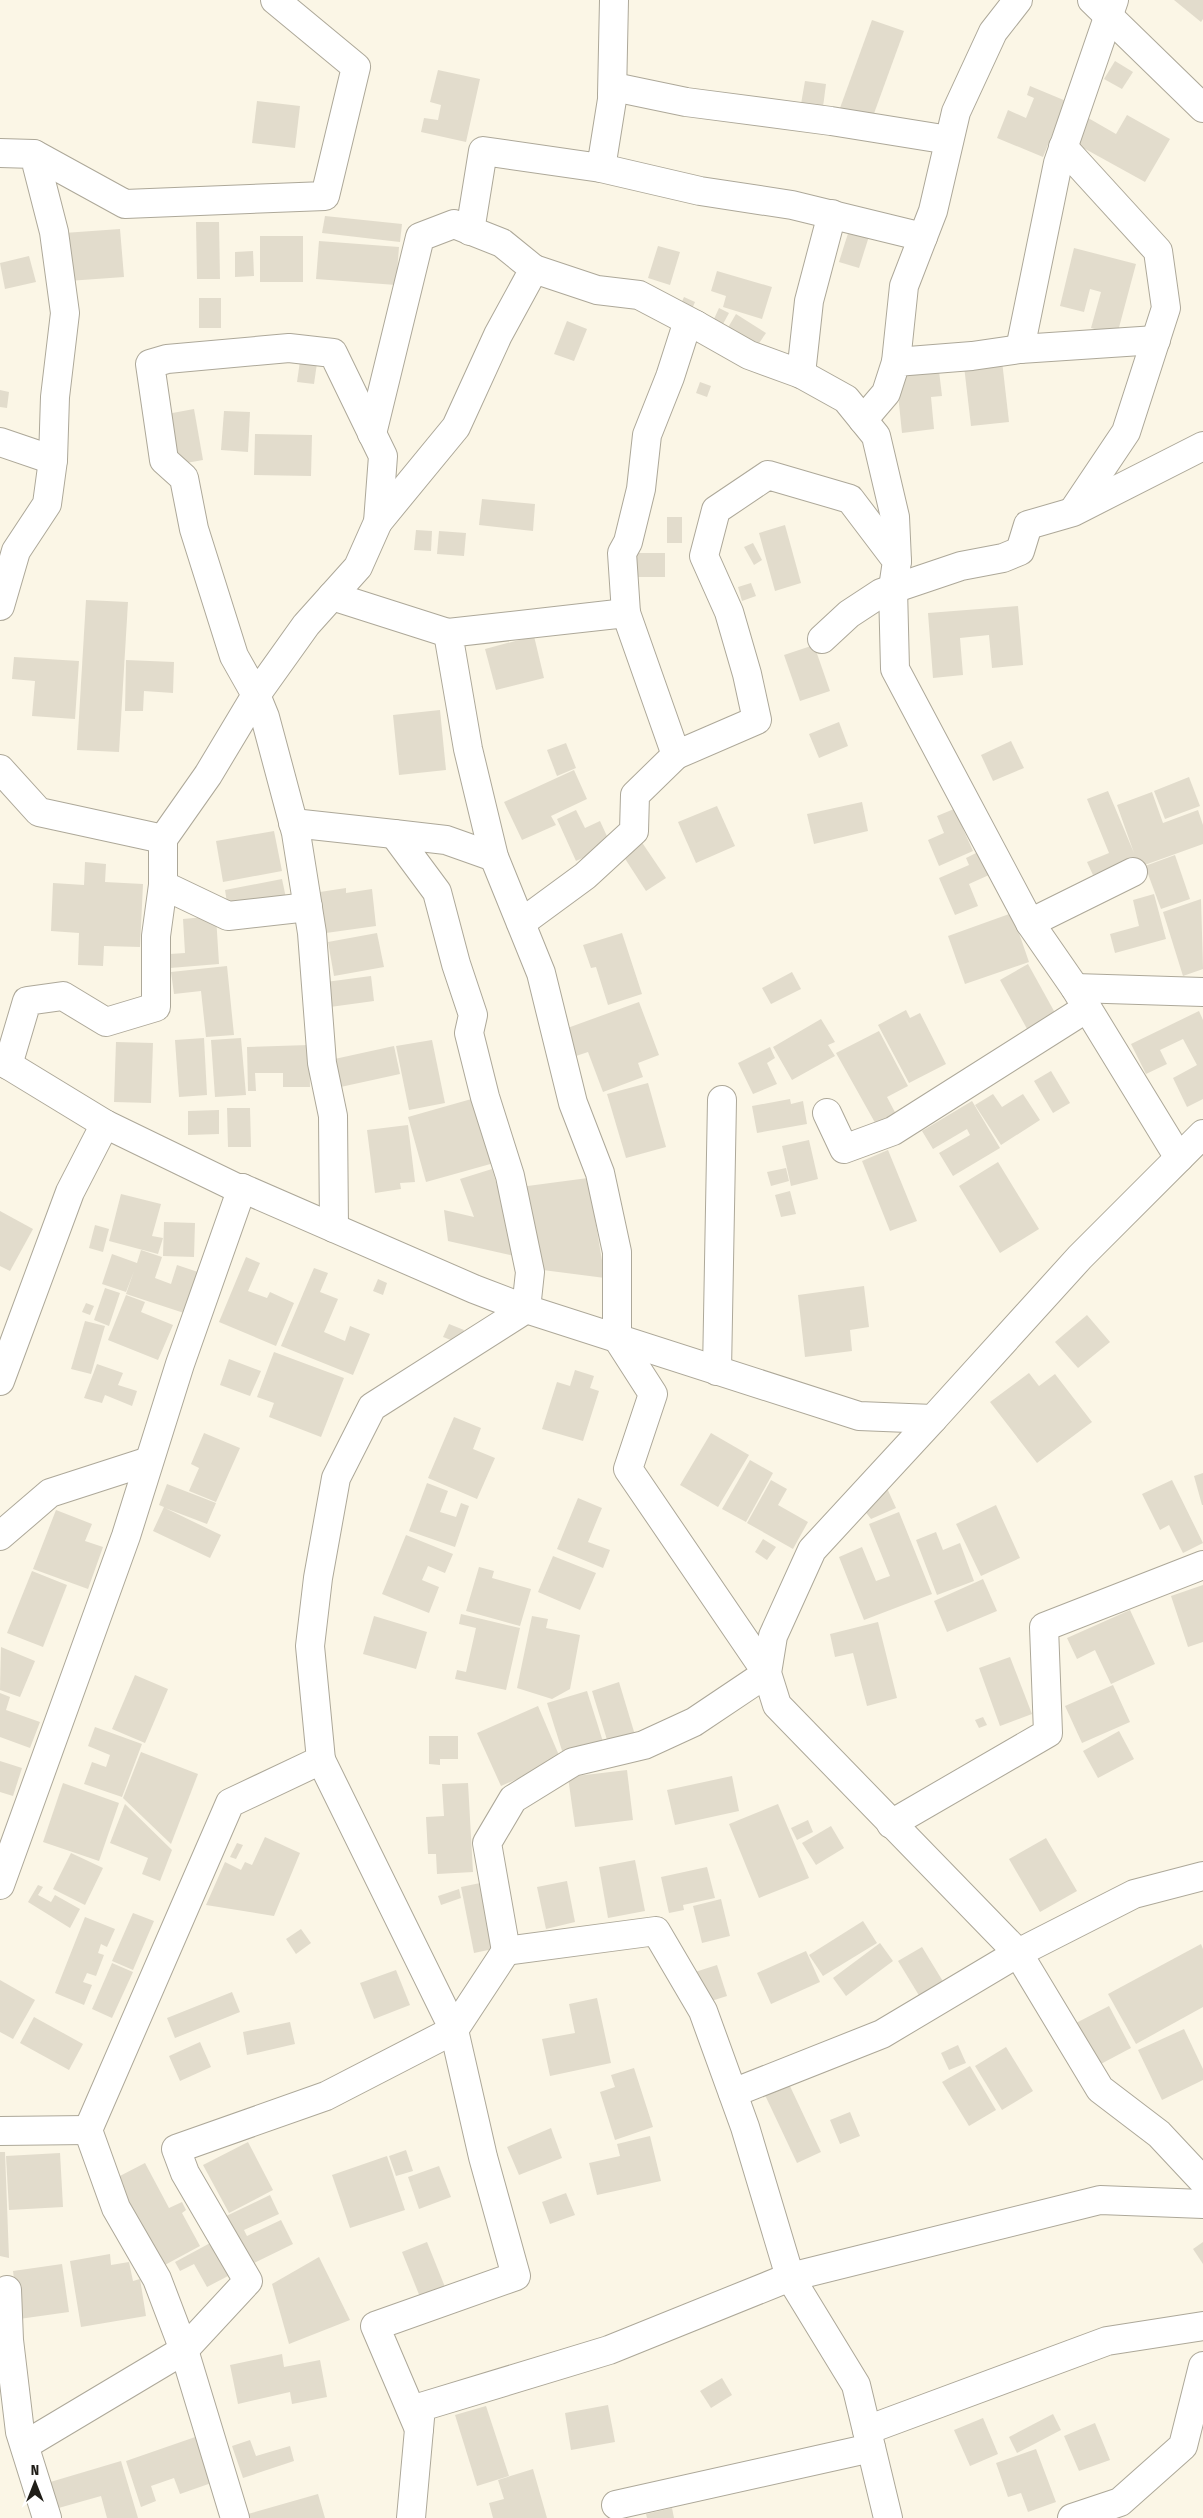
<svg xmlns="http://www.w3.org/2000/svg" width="1203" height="2518" viewBox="0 0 1203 2518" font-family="'Fira Sans Condensed',sans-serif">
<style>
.building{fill:#e2dccc}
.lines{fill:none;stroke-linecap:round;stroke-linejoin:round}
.street-casing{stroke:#ada899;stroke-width:30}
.street{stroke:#fff;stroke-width:28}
</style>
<rect width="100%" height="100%" fill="#fbf6e6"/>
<!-- building -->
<g class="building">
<polygon points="1174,0 1203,0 1203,19 1201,22"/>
<polygon points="872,20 904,31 872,119 840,108"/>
<polygon points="1115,61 1133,72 1122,89 1104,79"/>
<polygon points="438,70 480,79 466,142 421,132 424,118 438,120 441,105 430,102"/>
<polygon points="805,81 826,84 823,107 801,104"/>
<polygon points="1030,86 1066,101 1043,157 997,138 1008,110 1026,118 1034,98 1027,95"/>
<polygon points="257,101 300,106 295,148 252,143"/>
<polygon points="1083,115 1116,134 1127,115 1170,139 1145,182 1069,140"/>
<polygon points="325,216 402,224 400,242 322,233"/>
<polygon points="196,222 219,222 220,279 197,279"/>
<polygon points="850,227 870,233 859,268 839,262"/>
<polygon points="120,229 124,277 68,281 64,233"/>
<rect x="260" y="236" width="43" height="46"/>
<polygon points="319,241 399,247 396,285 316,279"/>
<polygon points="658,246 680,252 670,285 648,278"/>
<polygon points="1074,248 1136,264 1117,335 1091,328 1101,292 1090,289 1084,312 1060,306"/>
<polygon points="253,251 254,276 235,277 235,252"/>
<polygon points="29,256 36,282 5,289 0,263"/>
<polygon points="717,271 772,287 762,319 723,307 726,296 711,291"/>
<polygon points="684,297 695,302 691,311 680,306"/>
<rect x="199" y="298" width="22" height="30"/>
<polygon points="719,308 729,313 723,324 714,319"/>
<polygon points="736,314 766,333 755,349 726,331"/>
<polygon points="567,321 587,329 574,361 554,354"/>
<polygon points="300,361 317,363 314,384 297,382"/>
<polygon points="1002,361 1009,422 971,426 964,366"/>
<polygon points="939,371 942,396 931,397 934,429 902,433 896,375"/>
<polygon points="700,382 711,386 707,397 696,393"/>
<polygon points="0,390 9,392 7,408 0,407"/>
<polygon points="194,409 203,460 175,465 167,414"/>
<polygon points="224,411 250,412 248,452 221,450"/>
<polygon points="255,434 312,435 311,476 254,475"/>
<polygon points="482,499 535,504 533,531 479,525"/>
<rect x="667" y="517" width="15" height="26"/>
<polygon points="785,525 801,583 775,591 759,533"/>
<polygon points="416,530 432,531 431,551 414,550"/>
<polygon points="439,531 466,533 464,556 437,554"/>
<polygon points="753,543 762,560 754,565 744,547"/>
<rect x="633" y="553" width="32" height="24"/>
<polygon points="751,583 756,596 742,601 738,587"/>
<polygon points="86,600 128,602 119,752 77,750"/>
<polygon points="1018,606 1023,665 992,668 989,635 960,638 963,675 933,678 928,613"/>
<polygon points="534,636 544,678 496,690 485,649"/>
<polygon points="814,645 830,691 800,701 784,655"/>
<polygon points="14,657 79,661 75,719 32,716 35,681 12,679"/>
<polygon points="126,660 174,662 173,693 144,691 143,711 125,711"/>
<polygon points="440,710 446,770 399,775 393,715"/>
<polygon points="839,722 848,746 819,758 809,734"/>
<polygon points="1011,741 1024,768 993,781 981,755"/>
<polygon points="566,743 576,768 557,776 547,750"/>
<polygon points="574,770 587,799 551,816 556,825 522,840 504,802"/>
<polygon points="1189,777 1200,806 1165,819 1154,791"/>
<polygon points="1108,791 1134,853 1117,805 1152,792 1163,823 1198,810 1203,825 1203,844 1139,867 1136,858 1093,875 1087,862 1109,853 1087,799"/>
<polygon points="862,802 868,831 814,844 807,814"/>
<polygon points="717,806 735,846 696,863 678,822"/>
<polygon points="954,809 973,851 939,866 928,840 944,833 937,816"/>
<polygon points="576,810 585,828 600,821 611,845 576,861 557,819"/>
<polygon points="274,831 282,871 223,882 216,841"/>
<polygon points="641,841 666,878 646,891 622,854"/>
<polygon points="978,852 989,875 969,884 978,906 955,915 939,878 969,865 966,858"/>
<polygon points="1175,855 1190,899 1161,909 1145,866"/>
<polygon points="85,862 106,864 105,882 143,884 140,947 104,946 103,966 78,965 79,933 51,931 53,883 84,885"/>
<polygon points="282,879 286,898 228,909 225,890"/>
<polygon points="346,888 346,893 372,889 376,926 326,933 320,892"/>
<polygon points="1154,894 1166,939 1115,953 1110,934 1139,926 1133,900"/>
<polygon points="1201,899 1203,969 1183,976 1163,912"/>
<polygon points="1012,913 1029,962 965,984 948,936"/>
<polygon points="216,916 219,964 170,968 170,954 185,953 183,919"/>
<polygon points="377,933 384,967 334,976 328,942"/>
<polygon points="622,933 642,994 608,1005 596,967 591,968 583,945"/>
<polygon points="1028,964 1059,1020 1031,1036 1000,980"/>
<polygon points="227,966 234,1035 206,1037 201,991 174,994 171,972"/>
<polygon points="792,972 801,989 771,1004 762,988"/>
<polygon points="371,976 374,1001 330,1007 326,982"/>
<polygon points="639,1002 659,1055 638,1063 643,1077 603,1092 588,1052 573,1057 562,1030"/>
<polygon points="906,1010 910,1018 920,1013 946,1064 909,1083 878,1025"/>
<polygon points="1199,1011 1203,1020 1203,1099 1187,1107 1173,1078 1197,1065 1183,1039 1160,1050 1167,1064 1146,1074 1131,1044"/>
<polygon points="821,1019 835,1042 828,1045 835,1056 792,1080 773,1047"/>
<polygon points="879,1031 908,1086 887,1097 898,1118 878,1128 836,1053"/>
<polygon points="204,1038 207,1095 179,1097 175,1040"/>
<polygon points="241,1038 246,1095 215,1097 211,1040"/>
<polygon points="432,1040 445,1103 409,1110 396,1046"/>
<polygon points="116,1042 153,1043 151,1103 114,1102"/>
<polygon points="309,1045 310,1087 283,1087 283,1073 255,1073 256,1091 248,1091 247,1047"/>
<polygon points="394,1046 400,1074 336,1088 330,1060"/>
<polygon points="770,1047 775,1058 767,1063 777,1084 753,1094 738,1063"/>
<polygon points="1051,1071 1070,1103 1053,1113 1034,1081"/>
<polygon points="648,1083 666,1147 626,1158 607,1094"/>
<polygon points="993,1094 1002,1107 1023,1094 1040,1120 1001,1145 975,1105"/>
<polygon points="475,1098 494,1163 426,1182 408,1117"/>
<polygon points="790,1099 791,1104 803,1101 807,1124 757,1133 752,1106"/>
<polygon points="972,1101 1000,1148 953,1176 939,1153 970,1135 967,1129 933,1149 922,1131"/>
<polygon points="227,1108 250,1108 251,1147 228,1147"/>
<polygon points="219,1110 219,1134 188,1135 188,1111"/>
<polygon points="408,1125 415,1182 400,1183 401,1189 375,1193 367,1130"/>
<polygon points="809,1140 818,1179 791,1186 782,1146"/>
<polygon points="888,1150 917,1221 890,1231 862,1161"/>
<polygon points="998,1162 1039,1229 1000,1253 959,1186"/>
<polygon points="786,1168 789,1181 771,1186 767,1172"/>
<polygon points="492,1169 519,1257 448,1241 444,1210 474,1217 460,1179"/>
<polygon points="588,1178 605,1278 535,1269 520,1187"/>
<polygon points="790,1191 796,1214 781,1217 775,1195"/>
<polygon points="121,1194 161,1204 152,1236 163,1238 158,1254 109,1241"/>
<polygon points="0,1211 33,1229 10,1271 0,1266"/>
<polygon points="164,1222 195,1223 194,1257 163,1256"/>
<polygon points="95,1225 109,1229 103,1252 89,1248"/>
<polygon points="141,1250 162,1257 155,1278 171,1284 177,1265 198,1272 184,1313 126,1294 134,1271 126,1292 102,1284 112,1254 137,1263"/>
<polygon points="246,1257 260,1263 248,1291 267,1298 270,1292 294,1303 276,1346 219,1322"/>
<polygon points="314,1268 328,1273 320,1292 338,1299 324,1332 345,1341 350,1326 370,1334 353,1375 281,1346"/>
<polygon points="378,1279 387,1283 383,1295 373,1291"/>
<polygon points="864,1286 869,1327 850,1330 852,1351 805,1357 798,1295"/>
<polygon points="105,1288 120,1293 109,1326 94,1320"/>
<polygon points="126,1295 145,1302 141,1312 173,1325 158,1360 108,1340"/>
<polygon points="86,1303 94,1306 90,1315 82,1312"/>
<polygon points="1087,1315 1110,1342 1078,1368 1055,1342"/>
<polygon points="85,1321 105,1326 91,1374 71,1369"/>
<polygon points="449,1324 464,1330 459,1343 443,1337"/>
<polygon points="274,1352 344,1378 321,1437 269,1417 274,1403 257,1397"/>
<polygon points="229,1359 261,1371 250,1396 220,1385"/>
<polygon points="97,1364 123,1373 118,1385 137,1391 132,1406 105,1395 102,1403 84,1398"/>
<polygon points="575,1370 594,1376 590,1388 599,1391 583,1441 542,1429 557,1382 570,1386"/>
<polygon points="1029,1373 1039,1386 1055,1374 1092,1422 1037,1463 990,1402"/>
<polygon points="454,1417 481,1428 473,1449 495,1458 477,1499 428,1478"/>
<polygon points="204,1433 240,1448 216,1502 189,1491 199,1468 191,1464"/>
<polygon points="711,1433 749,1455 718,1507 680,1485"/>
<polygon points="750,1460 773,1473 746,1522 722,1509"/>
<polygon points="1203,1473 1203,1505 1202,1505 1194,1476"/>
<polygon points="771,1480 787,1489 778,1505 808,1522 793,1549 747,1523"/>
<polygon points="1172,1480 1203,1543 1183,1553 1169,1525 1160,1530 1142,1494"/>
<polygon points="427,1483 448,1491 440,1512 456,1517 461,1503 469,1506 455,1547 409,1531"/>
<polygon points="167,1484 216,1503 207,1524 165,1508 221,1535 210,1558 153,1531 164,1507 159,1505"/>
<polygon points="886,1486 896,1508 871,1519 861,1506"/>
<polygon points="578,1498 602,1508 588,1542 610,1550 603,1568 557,1549"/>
<polygon points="996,1505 1020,1558 981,1576 956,1524"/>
<polygon points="56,1510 92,1524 85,1541 103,1547 88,1589 33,1569"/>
<polygon points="899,1512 932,1594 864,1620 839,1557 862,1547 876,1581 890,1576 869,1524"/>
<polygon points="936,1532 943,1550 960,1543 974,1581 937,1595 916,1540"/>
<polygon points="406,1535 453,1554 445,1573 428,1566 422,1580 439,1587 429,1613 382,1594"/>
<polygon points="763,1539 776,1547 767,1560 755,1552"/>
<polygon points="553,1556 596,1573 580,1610 538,1592"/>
<polygon points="479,1567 494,1571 492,1578 531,1589 520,1626 466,1611"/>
<polygon points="32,1571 67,1585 43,1647 7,1633"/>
<polygon points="983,1579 997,1611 947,1632 934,1601"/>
<polygon points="1203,1585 1203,1642 1188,1647 1171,1596"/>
<polygon points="1130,1610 1155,1664 1111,1684 1095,1650 1077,1659 1067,1638"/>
<polygon points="461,1614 520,1628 506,1690 455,1679 457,1670 466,1672 476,1628 459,1624"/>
<polygon points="374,1616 427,1632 416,1669 363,1654"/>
<polygon points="532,1616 548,1619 546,1628 580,1635 570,1689 552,1699 517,1688"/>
<polygon points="878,1622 897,1698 867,1706 853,1653 835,1657 830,1634"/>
<polygon points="1,1647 35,1661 20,1697 0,1690"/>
<polygon points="1010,1657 1032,1714 1000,1726 979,1668"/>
<polygon points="135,1675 168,1689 145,1743 112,1729"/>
<polygon points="619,1682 635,1735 608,1743 592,1691"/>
<polygon points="1113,1685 1130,1722 1082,1743 1065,1706"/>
<polygon points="587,1691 605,1748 565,1760 547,1703"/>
<polygon points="0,1693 10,1697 6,1710 40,1722 30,1748 0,1737"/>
<polygon points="538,1706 561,1760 501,1786 477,1733"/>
<polygon points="983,1717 987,1725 979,1728 975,1720"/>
<polygon points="95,1727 142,1744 122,1797 84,1784 92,1762 106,1767 110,1755 88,1746"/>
<polygon points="1119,1731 1134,1759 1098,1778 1083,1751"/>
<polygon points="429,1736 458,1736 458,1759 440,1759 440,1765 429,1764"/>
<polygon points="141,1752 198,1774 171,1844 123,1798"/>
<polygon points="0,1761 22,1768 13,1796 0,1792"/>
<polygon points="627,1770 633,1820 575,1827 568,1777"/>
<polygon points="732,1776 739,1811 675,1825 667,1790"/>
<polygon points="63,1783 119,1803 99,1861 43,1842"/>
<polygon points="468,1783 473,1872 437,1874 436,1854 428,1854 426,1817 444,1816 442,1784"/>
<polygon points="125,1804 172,1850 160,1881 142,1874 148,1858 110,1843"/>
<polygon points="778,1804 809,1878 759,1898 729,1824"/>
<polygon points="808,1820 813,1832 797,1840 791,1828"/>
<polygon points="831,1826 844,1848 816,1865 802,1843"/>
<polygon points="265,1837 300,1853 274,1916 206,1905 225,1862 241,1870 245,1862 252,1865"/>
<polygon points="1046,1838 1077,1891 1040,1912 1009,1859"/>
<polygon points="237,1843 243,1845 236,1859 230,1857"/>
<polygon points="71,1853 103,1868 85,1905 53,1889"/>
<polygon points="635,1860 645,1911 608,1918 599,1867"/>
<polygon points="707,1867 715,1898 683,1905 684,1910 669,1913 661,1877"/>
<polygon points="567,1881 575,1922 546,1929 537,1887"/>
<polygon points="485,1882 498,1948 474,1953 461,1887"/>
<polygon points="38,1885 43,1887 38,1895 51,1902 55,1895 80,1909 70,1928 28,1902"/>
<polygon points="459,1889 461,1898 441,1905 438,1896"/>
<polygon points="721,1899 730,1936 702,1943 693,1906"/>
<polygon points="133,1913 154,1921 133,1970 112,1961"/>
<polygon points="85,1917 115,1929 107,1947 101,1944 98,1953 104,1955 96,1976 87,1973 83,1982 92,1985 84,2005 55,1993"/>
<polygon points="863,1921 877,1943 823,1976 809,1955"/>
<polygon points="301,1929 311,1943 296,1954 286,1939"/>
<polygon points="880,1943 893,1961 846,1996 833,1978"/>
<polygon points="1201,1944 1203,1949 1203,2007 1136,2044 1108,1994"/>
<polygon points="922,1947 947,1988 923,2002 898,1961"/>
<polygon points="806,1951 820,1982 771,2004 757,1973"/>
<polygon points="112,1963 133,1972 112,2018 92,2009"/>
<polygon points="717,1965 727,1996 705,2003 695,1972"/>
<polygon points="396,1970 410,2005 374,2019 360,1983"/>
<polygon points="0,1980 35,2000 13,2039 0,2032"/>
<polygon points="232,1992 240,2012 175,2038 167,2018"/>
<polygon points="597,1998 611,2063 550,2076 542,2039 575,2033 569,2004"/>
<polygon points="1109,2006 1131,2048 1097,2066 1074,2024"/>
<polygon points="34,2017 83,2044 69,2070 20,2043"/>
<polygon points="290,2022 295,2044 247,2055 243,2032"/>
<polygon points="1184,2029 1203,2069 1203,2080 1162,2100 1138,2050"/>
<polygon points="200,2042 211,2067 180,2081 169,2056"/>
<polygon points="958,2045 966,2063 949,2070 941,2053"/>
<polygon points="1006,2047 1033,2091 1002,2110 975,2066"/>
<polygon points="970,2066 996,2110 969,2126 942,2082"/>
<polygon points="634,2068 653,2127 615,2140 600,2092 615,2087 611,2075"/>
<polygon points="788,2082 821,2152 797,2163 764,2093"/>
<polygon points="850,2112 860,2136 840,2144 830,2120"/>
<polygon points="551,2128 562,2158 519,2175 507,2147"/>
<polygon points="650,2136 661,2181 597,2195 589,2163 620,2156 617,2144"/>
<polygon points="248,2142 273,2190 229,2213 203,2165"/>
<polygon points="406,2150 413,2171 396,2176 389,2156"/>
<polygon points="0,2152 5,2152 9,2258 0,2256"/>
<polygon points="60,2153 63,2207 9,2210 6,2156"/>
<polygon points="387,2156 405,2210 350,2228 332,2175"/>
<polygon points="145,2163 169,2208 182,2202 186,2210 182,2213 200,2246 163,2266 116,2178"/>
<polygon points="439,2166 451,2197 419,2209 408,2177"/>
<polygon points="566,2193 575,2215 550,2224 542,2202"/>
<polygon points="270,2195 279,2214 244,2230 247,2236 281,2220 293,2244 244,2268 220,2219"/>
<polygon points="212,2242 230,2275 207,2287 194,2264 180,2271 175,2262"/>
<polygon points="427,2242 445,2287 420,2297 402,2252"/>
<polygon points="1203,2242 1203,2264 1193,2249"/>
<polygon points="110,2254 111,2265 129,2262 133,2281 140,2279 146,2316 81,2327 70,2261"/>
<polygon points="319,2257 350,2320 289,2344 272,2284"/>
<polygon points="62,2264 69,2312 19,2319 13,2271"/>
<polygon points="282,2354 284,2367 320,2360 327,2397 292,2404 290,2392 238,2404 230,2365"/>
<polygon points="722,2378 732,2395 711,2408 700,2391"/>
<polygon points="608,2405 615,2442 571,2450 565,2413"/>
<polygon points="486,2406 509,2476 477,2486 455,2415"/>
<polygon points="1053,2414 1061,2430 1017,2453 1009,2437"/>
<polygon points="983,2418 998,2454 970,2466 954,2430"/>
<polygon points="1095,2423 1110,2460 1079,2471 1064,2436"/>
<polygon points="201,2435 217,2481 180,2494 174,2478 151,2486 156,2501 141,2507 126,2461"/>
<polygon points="250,2440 256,2456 290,2446 294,2461 243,2478 232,2446"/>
<polygon points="1036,2449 1056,2502 1028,2512 1021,2493 1008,2497 996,2463"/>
<polygon points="121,2461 138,2518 107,2518 101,2496 55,2509 47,2483"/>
<polygon points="533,2469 547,2518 493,2518 489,2503 504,2499 498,2480"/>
<polygon points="318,2494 325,2518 249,2518 248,2514"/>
<polygon points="672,2508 674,2518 647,2518 646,2514"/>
</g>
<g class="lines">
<!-- street casing -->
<g class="street-casing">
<g id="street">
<polyline points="1092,0 1203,108"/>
<polyline points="612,95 614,0"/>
<polyline points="1063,147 1158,251 1166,308 1126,432 1073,511"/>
<polyline points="0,153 34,154 54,232 65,313 55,397 53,460 47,504 16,551 0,606"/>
<polyline points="34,154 125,204 325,196 356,67 275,0"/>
<polyline points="601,168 700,191 792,205 923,237"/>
<polyline points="470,231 483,151 601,168 614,87 686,102 831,121 949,140"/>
<polyline points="534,269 597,290 639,295 696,325"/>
<polyline points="1020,349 1058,163 1114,0"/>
<polyline points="896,362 904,286 933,211 956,112 993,32 1018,0"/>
<polyline points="801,374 809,301 832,214"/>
<polyline points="863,420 886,393 896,362 972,356 1020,349 1156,340"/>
<polyline points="372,434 420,237 454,224 502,243 534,269 498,335 456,427 378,522"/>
<polyline points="0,442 53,460"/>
<polyline points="332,596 448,633"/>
<polyline points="626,613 622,553 628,542 641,489 647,435 670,377 687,324 696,325 749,355 801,374 846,399 876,436 895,517 897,561"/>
<polyline points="822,639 849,614 881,593 961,566 1003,558 1020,551 1028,525 1073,512 1203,446"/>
<polyline points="0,769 39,812 163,839 208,775 256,695 234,656 194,529 184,478 164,460 150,364 167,359 289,348 333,353 383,456 378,522 358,567 306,625 256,695 265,717 296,833 312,933 322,1063 333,1116 334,1228"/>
<polyline points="293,823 394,834"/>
<polyline points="163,885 228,916 308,907"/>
<polyline points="521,923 585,876 634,831 635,795 676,755"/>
<polyline points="1030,923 1133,872"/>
<polyline points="1075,988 1203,992"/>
<polyline points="0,1060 105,1124 237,1188 242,1188 474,1289 526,1309 859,1416 933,1419 1080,1257 1203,1134"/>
<polyline points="8,1065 27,1001 63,996 106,1022 156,1007 156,936 163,885 163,839"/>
<polyline points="827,1113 844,1149 893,1131 1087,1008"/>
<polyline points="717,1371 722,1100"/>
<polyline points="0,1381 70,1192 105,1124"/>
<polyline points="933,1419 812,1550 773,1636 767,1673 777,1705 1018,1953 1100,2089 1159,2134 1203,2181"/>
<polyline points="0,1536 50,1493 149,1461"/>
<polyline points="891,1824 1048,1733 1044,1627 1203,1565"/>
<polyline points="0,1885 126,1536 180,1364 242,1188"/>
<polyline points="733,2093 882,2034 1018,1953 1134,1894 1203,1876"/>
<polyline points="0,2131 88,2130"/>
<polyline points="7,2290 9,2340 20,2432 47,2518"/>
<polyline points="419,2429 375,2326 516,2276 483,2157 454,2030 506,1951"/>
<polyline points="867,2430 1107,2341 1203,2326"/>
<polyline points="25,2445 184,2350 248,2281 185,2173 176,2149 326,2096 454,2030 321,1760"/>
<polyline points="616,2505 871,2448"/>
<polyline points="235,2518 184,2350 157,2279 116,2208 88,2130 230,1803 321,1760 310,1646 318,1578 336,1478 372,1407 526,1309 530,1272 510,1176 485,1097 469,1033 473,1015 456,964 437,892 394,834 446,840 494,857"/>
<polyline points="411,2518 421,2407 609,2350 790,2277 1100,2200 1203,2204"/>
<polyline points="888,2518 856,2385 790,2277 745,2127 703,2011 656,1931 506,1951 487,1843 513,1799 573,1762 644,1745 694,1722 767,1673 628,1469 653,1394 617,1338 617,1252 600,1173 573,1103 541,973 494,857 468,749 448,633 626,613 676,755 757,720 747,674 729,612 704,556 716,510 768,475 850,499 897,561 893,588 895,669 1030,923 1075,988 1179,1158"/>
<polyline points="1072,2518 1120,2502 1183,2446 1203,2366"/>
</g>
</g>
<!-- street -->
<use href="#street" class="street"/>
</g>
<!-- north arrow -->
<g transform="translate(35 2483)" stroke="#ffffff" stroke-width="4" paint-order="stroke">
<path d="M0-4L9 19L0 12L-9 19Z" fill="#1f1d17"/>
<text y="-8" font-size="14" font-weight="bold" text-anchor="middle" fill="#1f1d17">N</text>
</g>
</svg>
